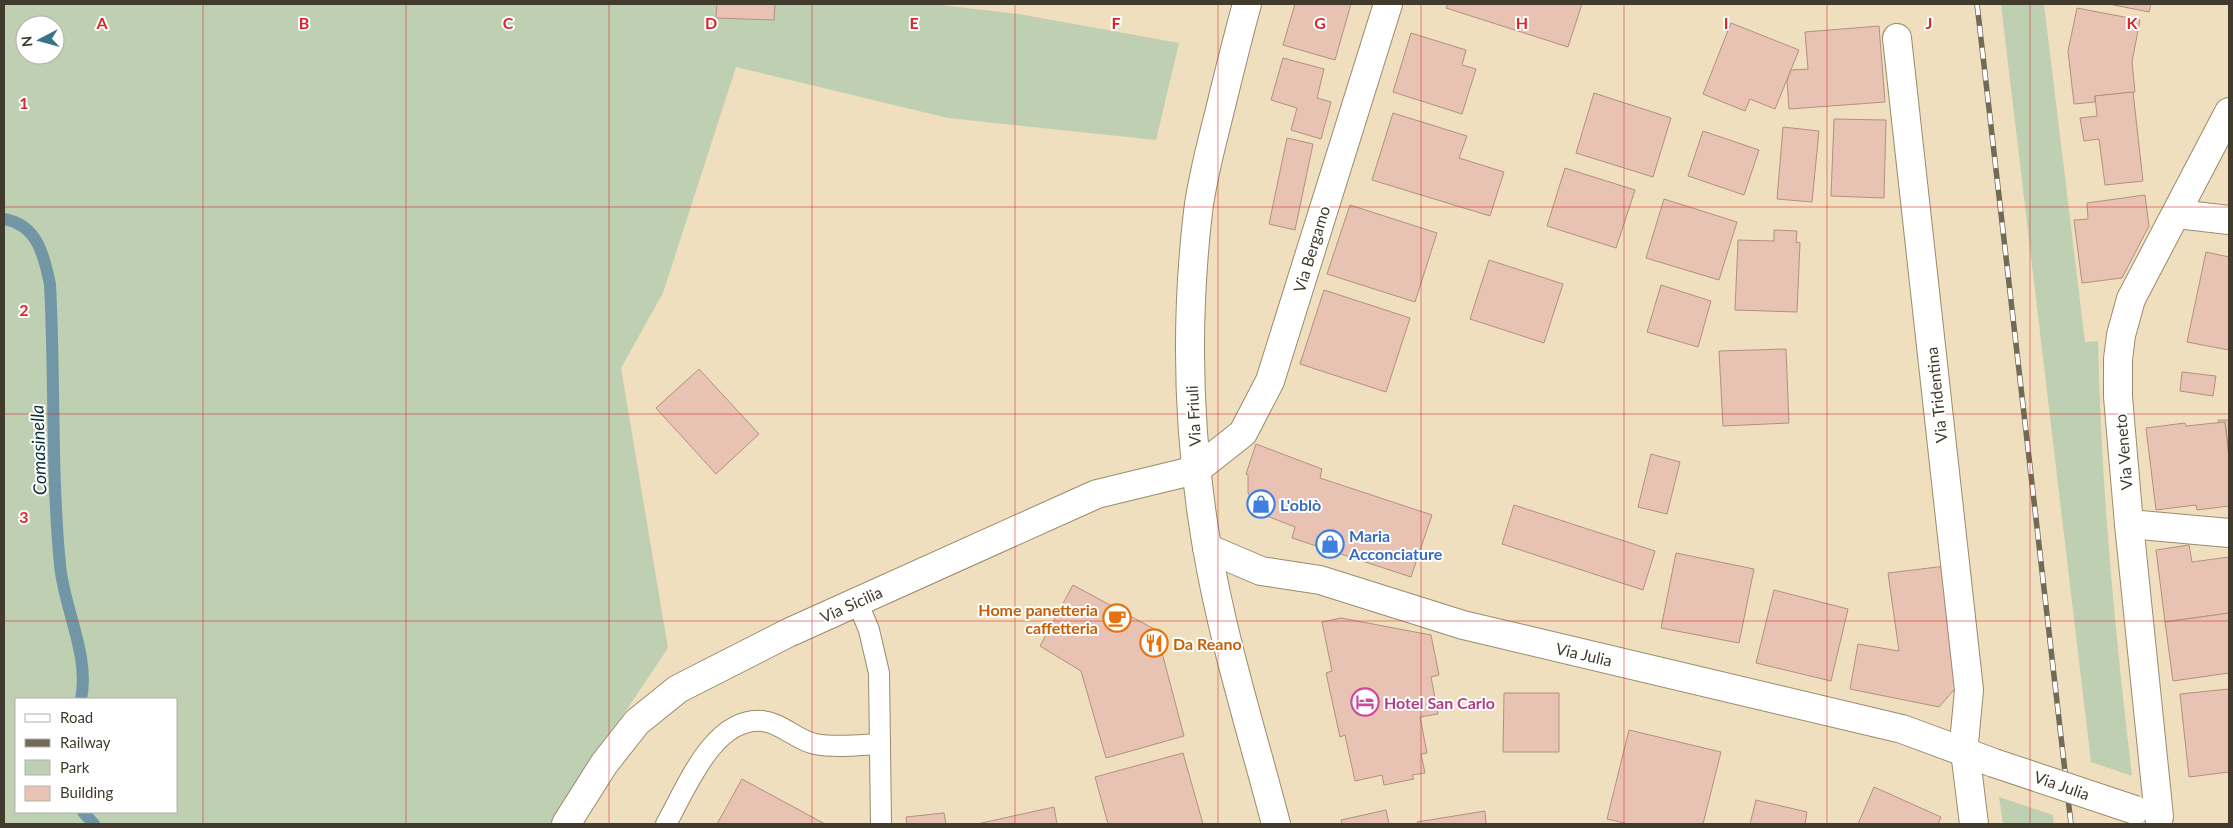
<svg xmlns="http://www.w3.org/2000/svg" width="2233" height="828" viewBox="0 0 2233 828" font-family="Lato,sans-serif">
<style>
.green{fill:#bfcfb1;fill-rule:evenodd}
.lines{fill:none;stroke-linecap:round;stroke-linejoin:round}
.stream{stroke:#7196a5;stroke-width:12}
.building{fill:#e8c3b3;stroke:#b29081}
.service-casing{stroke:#9a8b6c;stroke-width:22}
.minor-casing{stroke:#9a8b6c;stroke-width:30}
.tertiary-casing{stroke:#9a8b6c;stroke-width:30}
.service{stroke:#fff;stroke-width:20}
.minor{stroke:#fff;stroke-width:28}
.tertiary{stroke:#fff;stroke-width:28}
.rail-casing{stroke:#726956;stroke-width:5.5}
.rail{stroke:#fff;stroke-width:4;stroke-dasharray:11;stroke-linecap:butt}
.minor-bridge-casing{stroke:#9a8b6c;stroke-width:30;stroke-linecap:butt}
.minor-bridge{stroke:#fff;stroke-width:28}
.grid{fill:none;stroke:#d62828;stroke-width:1;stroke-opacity:0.55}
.labels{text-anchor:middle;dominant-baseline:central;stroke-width:4;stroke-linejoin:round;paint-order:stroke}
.street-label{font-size:16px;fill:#413b2d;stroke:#fff}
.shop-label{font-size:16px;font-weight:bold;fill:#366cbe;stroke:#fff;text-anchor:start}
.food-label{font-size:16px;font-weight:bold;fill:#c56008;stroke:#fff;text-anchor:end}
.hotel-label{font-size:16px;font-weight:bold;fill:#b23c85;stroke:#fff;text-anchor:start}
.water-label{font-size:18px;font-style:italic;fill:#082e3a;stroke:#fff}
.grid-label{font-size:16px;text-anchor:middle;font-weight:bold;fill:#d62828;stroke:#fff;stroke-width:4;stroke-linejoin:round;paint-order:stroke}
</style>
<rect width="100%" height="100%" fill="#efdfbe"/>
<!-- green -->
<g class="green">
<path d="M4,4H933L1019,14L1179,43L1156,140L948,118L736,67L663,293L621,368L668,648L550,824H4ZM25,25H55V55H25ZM16,699H176V812H16Z"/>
<path d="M2001,4H2044L2085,342L2098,341C2101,486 2115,632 2132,776L2091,762Z"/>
<polygon points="1999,797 2053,815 2054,824 2003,824"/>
</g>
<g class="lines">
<!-- stream -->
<g class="stream">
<path d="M4,219C38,225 44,256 50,284C55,378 51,472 60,565C64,609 90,655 81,699"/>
<polyline points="83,812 94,824"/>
</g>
</g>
<!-- building -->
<g class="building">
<polygon points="717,4 775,4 774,20 716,18"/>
<polygon points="1295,4 1351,4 1335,60 1283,45"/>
<polygon points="1448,4 1582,4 1568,47 1446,8"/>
<polygon points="2109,4 2151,4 2149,12"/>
<polygon points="2077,8 2140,20 2132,62 2135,92 2095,96 2095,102 2074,104 2068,51"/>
<polygon points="1731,23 1799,50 1775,109 1750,99 1745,111 1703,94"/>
<polygon points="1879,26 1885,102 1789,109 1787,81 1791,70 1808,69 1805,32"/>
<polygon points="1411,33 1466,50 1462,65 1476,69 1462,114 1393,92"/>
<polygon points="1283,58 1324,69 1317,98 1331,102 1321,139 1291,130 1297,108 1271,100"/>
<polygon points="2133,92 2143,181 2105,185 2099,139 2084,141 2080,118 2097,116 2095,96"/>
<polygon points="1594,93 1671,118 1653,177 1576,153"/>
<polygon points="1393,113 1467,136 1459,158 1504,172 1490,216 1372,180"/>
<polygon points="1834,119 1886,120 1884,198 1831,196"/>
<polygon points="1783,127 1819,131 1812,202 1777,199"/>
<polygon points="1703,131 1759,150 1744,195 1688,176"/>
<polygon points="1287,138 1313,144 1295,230 1269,224"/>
<polygon points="1565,168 1635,190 1616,248 1547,226"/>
<polygon points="2145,195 2149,226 2122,278 2082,283 2074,220 2088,219 2087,203"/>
<polygon points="1664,199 1737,222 1719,280 1646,258"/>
<polygon points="1350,205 1437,233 1415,302 1327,274"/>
<polygon points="1774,230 1797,231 1796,242 1800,243 1797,312 1735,310 1738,240 1774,241"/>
<polygon points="2206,252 2229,257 2229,350 2187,342"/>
<polygon points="1489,260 1563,284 1544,343 1470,319"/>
<polygon points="1661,285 1711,301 1698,347 1647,332"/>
<polygon points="1324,290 1410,318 1386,392 1300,364"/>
<polygon points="1786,349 1789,423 1723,426 1719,351"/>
<polygon points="699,369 759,434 716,474 656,408"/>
<polygon points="2182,372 2216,376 2213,396 2180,391"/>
<polygon points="2218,420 2229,420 2229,455 2225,422 2219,423"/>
<polygon points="2225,422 2229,458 2229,506 2197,510 2196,505 2156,510 2146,428 2185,423 2186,426"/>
<polygon points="1256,444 1322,469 1320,478 1432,515 1411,577 1292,538 1295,527 1267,516 1257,509 1248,493 1248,475 1246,474"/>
<polygon points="1651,454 1680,462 1667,514 1638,507"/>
<polygon points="1514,505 1655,551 1643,590 1502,544"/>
<polygon points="2189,545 2192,562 2229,557 2229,613 2165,622 2156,550"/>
<polygon points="1676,553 1754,569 1739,643 1661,628"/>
<polygon points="1946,566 1961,682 1939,707 1850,689 1858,644 1899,651 1888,573"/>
<polygon points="1073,585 1156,630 1184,736 1106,758 1081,671 1040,646"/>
<polygon points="1774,590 1848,609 1831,681 1756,663"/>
<polygon points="2229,613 2229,673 2173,681 2165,622"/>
<polygon points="1341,618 1431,635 1439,675 1431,677 1438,714 1420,717 1427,753 1421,754 1425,773 1412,775 1414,779 1384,785 1382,775 1355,781 1345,735 1340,737 1326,673 1332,671 1322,622"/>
<polygon points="2229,689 2229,772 2189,777 2180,694"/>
<polygon points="1504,693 1559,693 1559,752 1503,752"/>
<polygon points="1629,730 1721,752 1703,824 1629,824 1607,819"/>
<polygon points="1183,753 1203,824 1108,824 1095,777"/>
<polygon points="742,779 825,824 717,824"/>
<polygon points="1874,787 1941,817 1938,824 1858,824"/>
<polygon points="1756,800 1807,812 1805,824 1750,824"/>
<polygon points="1054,807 1057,824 977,824"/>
<polygon points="1386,810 1389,824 1342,824 1341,820"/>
<polygon points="1485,811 1486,824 1418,824 1417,822"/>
<polygon points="944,813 946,824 907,824 906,817"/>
</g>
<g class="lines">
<!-- service casing -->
<g class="service-casing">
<g id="service">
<polyline points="857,601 869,630 879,673 881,824"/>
<path d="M666,824C686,789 713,717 762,721C782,723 796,740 815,744C836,748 859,745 880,744"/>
</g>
</g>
<!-- minor casing -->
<g class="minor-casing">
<g id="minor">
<polyline points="1897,38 1969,690 1964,743 1974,824"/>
<polyline points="2177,214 2229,220"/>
<polyline points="2129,524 2229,533"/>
<polyline points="1207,548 1261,571 1320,580 1463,625 1902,729 1994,763"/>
<polyline points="2159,817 2129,524 2118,397 2118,359 2121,335 2131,299 2229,112"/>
<polyline points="566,824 604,764 637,722 678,689 788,633 1079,502 1097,494 1196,470 1243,433 1270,381 1388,4"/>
</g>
</g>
<!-- tertiary casing -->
<g class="tertiary-casing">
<path id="tertiary" d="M1247,4C1237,40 1228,77 1219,114C1211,146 1202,179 1198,212C1185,323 1188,437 1207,547C1223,641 1252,732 1276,824"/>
</g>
<!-- service -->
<use href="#service" class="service"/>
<!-- minor -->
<use href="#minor" class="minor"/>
<!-- tertiary -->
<use href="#tertiary" class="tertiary"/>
<!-- rail casing -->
<g class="rail-casing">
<polyline id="rail" points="1977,4 2071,824"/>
</g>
<!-- rail -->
<use href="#rail" class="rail"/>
<!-- minor-bridge casing -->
<g class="minor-bridge-casing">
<polyline id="minor-bridge" points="1994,763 2135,810"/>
</g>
<!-- minor-bridge -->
<use href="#minor-bridge" class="minor-bridge"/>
</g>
<!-- grid -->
<path class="grid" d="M203,4V824M406,4V824M609,4V824M812,4V824M1015,4V824M1218,4V824M1421,4V824M1624,4V824M1827,4V824M2030,4V824M4,207H2229M4,414H2229M4,621H2229"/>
<!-- icons -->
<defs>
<g id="shop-ring" transform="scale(1.4375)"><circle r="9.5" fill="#fff" stroke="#3f7fe0" stroke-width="1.5"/><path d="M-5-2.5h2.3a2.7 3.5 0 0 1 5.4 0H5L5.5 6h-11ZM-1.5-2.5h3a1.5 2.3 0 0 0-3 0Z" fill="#3f7fe0"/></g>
<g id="cafe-ring" transform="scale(1.4375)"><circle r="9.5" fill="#fff" stroke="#e8710a" stroke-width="1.5"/><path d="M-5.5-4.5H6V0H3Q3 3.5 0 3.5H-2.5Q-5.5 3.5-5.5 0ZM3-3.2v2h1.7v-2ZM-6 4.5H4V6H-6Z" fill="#e8710a"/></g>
<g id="restaurant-ring" transform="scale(1.4375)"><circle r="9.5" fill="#fff" stroke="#e8710a" stroke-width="1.5"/><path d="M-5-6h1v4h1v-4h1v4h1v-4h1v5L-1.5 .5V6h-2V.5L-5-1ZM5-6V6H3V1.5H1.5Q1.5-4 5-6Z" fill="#e8710a"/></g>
<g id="hotel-ring" transform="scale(1.4375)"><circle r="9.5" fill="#fff" stroke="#d1479c" stroke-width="1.5"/><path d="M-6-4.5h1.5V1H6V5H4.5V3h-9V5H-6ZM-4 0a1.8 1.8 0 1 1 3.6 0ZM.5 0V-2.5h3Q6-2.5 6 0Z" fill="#d1479c"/></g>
</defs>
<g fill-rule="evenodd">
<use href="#shop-ring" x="1261" y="504"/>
<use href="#shop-ring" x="1330" y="544"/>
<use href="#cafe-ring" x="1117" y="618"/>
<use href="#restaurant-ring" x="1154" y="643"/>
<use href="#hotel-ring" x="1365" y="702"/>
</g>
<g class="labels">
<!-- street labels -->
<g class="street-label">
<text transform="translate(1311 249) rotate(-73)">Via Bergamo</text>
<text transform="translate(1936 395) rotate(-96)">Via Tridentina</text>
<text transform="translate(1193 416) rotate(-93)">Via Friuli</text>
<text transform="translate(2123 452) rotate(-95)">Via Veneto</text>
<text transform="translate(851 604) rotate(-24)">Via Sicilia</text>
<text transform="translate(1584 654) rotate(13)">Via Julia</text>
<text transform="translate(2062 785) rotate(19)">Via Julia</text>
</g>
<!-- shop labels -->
<g class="shop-label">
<text x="1280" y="504">L'oblò</text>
<text x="1349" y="535">Maria<tspan x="1349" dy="18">Acconciature</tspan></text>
</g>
<!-- food labels -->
<g class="food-label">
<text x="1098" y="609">Home panetteria<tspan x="1098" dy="18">caffetteria</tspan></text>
<text x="1173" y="643" text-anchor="start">Da Reano</text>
</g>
<!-- hotel labels -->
<g class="hotel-label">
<text x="1384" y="702">Hotel San Carlo</text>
</g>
<!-- water labels -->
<g class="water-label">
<text transform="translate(38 450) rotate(-92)">Comasinella</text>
</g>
</g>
<g class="grid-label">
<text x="102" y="29">A</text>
<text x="304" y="29">B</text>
<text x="508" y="29">C</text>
<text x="711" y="29">D</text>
<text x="914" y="29">E</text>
<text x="1116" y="29">F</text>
<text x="1320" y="29">G</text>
<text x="1522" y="29">H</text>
<text x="1726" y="29">I</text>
<text x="1929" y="29">J</text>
<text x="2132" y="29">K</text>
<text x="24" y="109">1</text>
<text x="24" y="316">2</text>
<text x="24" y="523">3</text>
</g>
<!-- border -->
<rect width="2233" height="828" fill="none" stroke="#413b2d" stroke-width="10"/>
<!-- legend -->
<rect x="15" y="698" width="162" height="115" fill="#ffffff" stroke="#b3b1ab"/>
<rect x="25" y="714" width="25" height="8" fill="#ffffff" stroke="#b3b1ab"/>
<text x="60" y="723" font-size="15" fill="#413b2d">Road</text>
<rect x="25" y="739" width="25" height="8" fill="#726956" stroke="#b3b1ab"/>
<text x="60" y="748" font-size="15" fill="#413b2d">Railway</text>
<rect x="25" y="760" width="25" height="15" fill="#bfcfb1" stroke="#b3b1ab"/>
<text x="60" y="773" font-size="15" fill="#413b2d">Park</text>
<rect x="25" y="786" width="25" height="15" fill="#e8c3b3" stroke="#b3b1ab"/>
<text x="60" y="798" font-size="15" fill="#413b2d">Building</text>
<!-- north arrow -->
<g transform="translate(40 40) rotate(264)"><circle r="24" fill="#ffffff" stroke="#b3b1ab"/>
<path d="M0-4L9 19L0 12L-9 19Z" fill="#37748a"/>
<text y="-8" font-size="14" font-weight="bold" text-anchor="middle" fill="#413b2d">N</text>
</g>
</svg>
